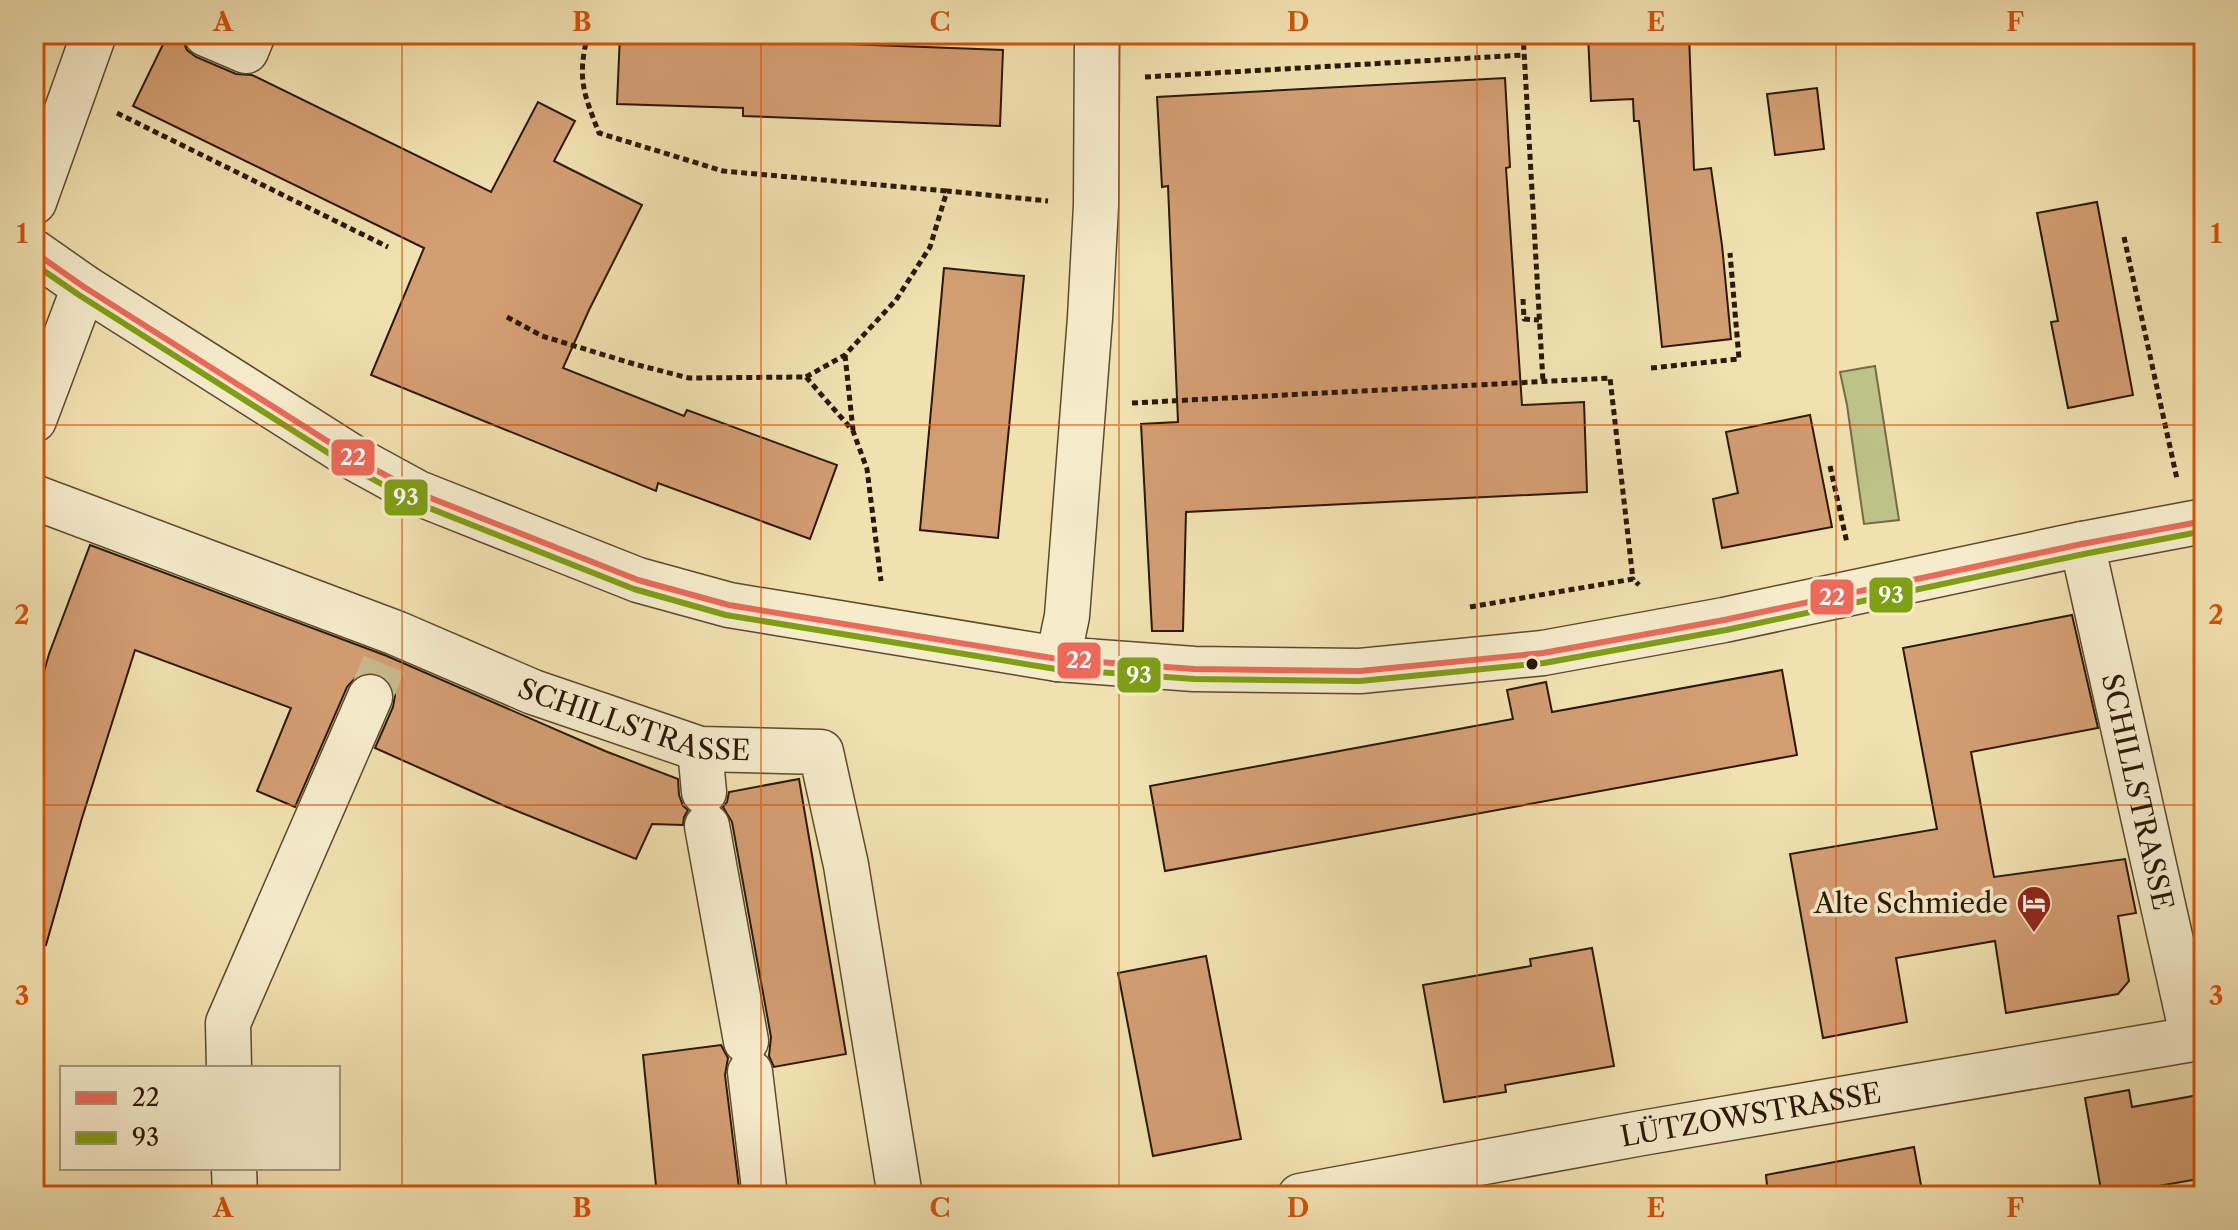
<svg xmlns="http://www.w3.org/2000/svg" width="2238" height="1230" viewBox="0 0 2238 1230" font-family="'Libre Caslon Text',serif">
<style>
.green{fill:#bdc289;stroke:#746d46;stroke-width:2}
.building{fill:#d39d72;stroke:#2b1803;stroke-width:2}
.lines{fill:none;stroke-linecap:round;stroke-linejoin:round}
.minor-tunnel{stroke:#c9b98d;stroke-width:44;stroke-dasharray:44 22;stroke-linecap:butt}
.minor-casing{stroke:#5c4a2e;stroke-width:47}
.path{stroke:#2b1803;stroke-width:5;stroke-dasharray:6 4;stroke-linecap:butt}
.minor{stroke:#f6eccc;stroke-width:44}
.bus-1-casing{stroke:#f6eccc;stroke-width:12}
.bus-2-casing{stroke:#f6eccc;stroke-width:12}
.bus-1{stroke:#ed6a5a;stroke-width:6}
.bus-2{stroke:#7f9f15;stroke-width:6}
.grid{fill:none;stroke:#d5520b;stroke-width:2;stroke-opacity:0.55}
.bus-dot{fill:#2b1803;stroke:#f6eccc;stroke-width:3}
.labels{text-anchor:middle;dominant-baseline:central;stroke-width:7;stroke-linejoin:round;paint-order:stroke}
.street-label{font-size:28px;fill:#2b1803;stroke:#f6eccc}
.poi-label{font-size:28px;fill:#2b1803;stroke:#f6eccc;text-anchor:end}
.line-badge{stroke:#f6eccc;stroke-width:3}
.badge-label{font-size:22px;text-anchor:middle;font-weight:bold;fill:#fff}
.neatline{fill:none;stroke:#d5520b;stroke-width:3}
.grid-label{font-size:26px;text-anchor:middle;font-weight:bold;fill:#d5520b}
</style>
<rect width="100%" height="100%" fill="#f1e1b0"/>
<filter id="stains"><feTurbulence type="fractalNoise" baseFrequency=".0025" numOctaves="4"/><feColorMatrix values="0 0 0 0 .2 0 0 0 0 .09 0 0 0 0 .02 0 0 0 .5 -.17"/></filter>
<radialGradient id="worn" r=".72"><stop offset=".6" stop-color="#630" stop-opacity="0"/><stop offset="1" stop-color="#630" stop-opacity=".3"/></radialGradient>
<!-- green -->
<polygon class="green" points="1875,366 1899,520 1864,524 1847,405 1840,372"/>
<!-- building -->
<g class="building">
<polygon points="168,34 183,41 187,50 196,57 236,74 252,75 491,192 538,102 575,121 554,161 642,205 589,310 563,368 684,416 687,410 837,465 810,539 658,483 656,491 371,375 424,248 133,106"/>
<polygon points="620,34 746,34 745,40 1003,50 1000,126 743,116 743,108 617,104"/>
<polygon points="1588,34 1689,34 1694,170 1711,168 1722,245 1731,339 1662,347 1639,121 1634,121 1633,99 1591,101"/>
<polygon points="1505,78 1510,167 1506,168 1522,405 1584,402 1587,492 1186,512 1183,631 1152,631 1141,424 1178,422 1168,186 1162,187 1157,97"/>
<polygon points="1817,88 1824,149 1775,155 1767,94"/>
<polygon points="2097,202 2133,395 2068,408 2051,322 2058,321 2037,213"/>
<polygon points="944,268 1024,276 998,538 920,530"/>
<polygon points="1810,415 1832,527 1722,548 1713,499 1738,493 1726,432"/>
<polygon points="90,545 387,656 605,751 678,779 679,795 683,806 688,810 684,817 683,825 652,824 636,859 507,807 375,748 393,707 395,695 390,682 379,674 368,672 356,677 347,687 295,807 257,791 291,708 135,650 82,818 46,945 34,943 34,707 49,654"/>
<polygon points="2072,615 2098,728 1971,752 1994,877 2125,859 2136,913 2118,916 2129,981 2118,994 2006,1013 1995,941 1896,958 1907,1022 1823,1038 1790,854 1937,829 1903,648"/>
<polygon points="1782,670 1797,755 1165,871 1150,786 1513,719 1507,690 1546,682 1552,712"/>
<polygon points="799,779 846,1054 774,1067 769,1056 771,1037 732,822 723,807 727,802 729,792"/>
<polygon points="1592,948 1614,1066 1505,1085 1506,1092 1444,1102 1423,985 1531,966 1530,959"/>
<polygon points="1206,956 1241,1139 1153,1156 1118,973"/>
<polygon points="721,1045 728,1058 725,1075 740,1196 657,1196 643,1055"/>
<polygon points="2129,1090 2132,1107 2204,1094 2204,1178 2102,1196 2085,1098"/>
<polygon points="1914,1147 1923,1196 1768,1196 1766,1175"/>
</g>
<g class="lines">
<!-- minor-tunnel -->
<polyline class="minor-tunnel" points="370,697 384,664"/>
<!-- minor casing -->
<g class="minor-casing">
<g id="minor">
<polyline points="206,34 246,51 253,34"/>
<polyline points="34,202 94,34"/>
<polyline points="34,252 84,287 354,458 418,493 638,580 729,605 1058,659 1194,669 1360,671 1543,653 1724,620 2082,544 2204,521"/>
<polyline points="34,420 84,287"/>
<path id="s1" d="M34,497L396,633L533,692L700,749L821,752L846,865L900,1196"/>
<path id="s2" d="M2082,544L2193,1039"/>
<polyline points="1058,659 1067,616 1090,318 1096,205 1097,34"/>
<polyline points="700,749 704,792"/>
<polyline points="707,826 746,1041"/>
<polyline points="229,1068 228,1023 370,697"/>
<polyline points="750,1072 765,1196"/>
<polyline points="234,1168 235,1196"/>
<path id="s3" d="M1300,1196L1642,1133L2204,1037"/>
</g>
</g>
<!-- path -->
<g class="path">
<path d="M588,34C577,78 583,92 599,133L723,171L947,191"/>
<polyline points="1017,34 1050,42"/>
<polyline points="1523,34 1543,382"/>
<polyline points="1145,77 1524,55"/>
<polyline points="117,113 388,247"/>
<polyline points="2124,237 2177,479"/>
<polyline points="1523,299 1524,319 1539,320"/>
<polyline points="507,317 542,336 634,364 689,378 806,377 853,431 867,469 881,581"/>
<polyline points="845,355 853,430"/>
<polyline points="1651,368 1739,359 1730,253"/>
<polyline points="806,377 845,355 896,300 930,247 947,191 1048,201"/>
<polyline points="1132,403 1610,378 1633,580"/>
<polyline points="1830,466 1847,543"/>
<polyline points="1470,607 1633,579 1639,585"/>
</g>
<!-- minor -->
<use href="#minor" class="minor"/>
<!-- bus-1 casing -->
<g class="bus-1-casing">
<polyline id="bus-1" points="34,252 84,287 354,458 418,493 638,580 729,605 1058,659 1194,669 1360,671 1543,653 1724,620 2082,544 2204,521"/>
</g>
<!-- bus-2 casing -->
<g class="bus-2-casing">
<polyline id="bus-2" points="34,264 79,295 349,466 414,502 634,589 726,615 1056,669 1194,679 1360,681 1544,663 1726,630 2084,554 2204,531"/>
</g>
<!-- bus-1 -->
<use href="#bus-1" class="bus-1"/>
<!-- bus-2 -->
<use href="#bus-2" class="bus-2"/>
</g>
<!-- grid -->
<path class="grid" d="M402,34V1196M761,34V1196M1119,34V1196M1477,34V1196M1836,34V1196M34,425H2204M34,805H2204"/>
<!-- icons -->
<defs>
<g id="hotel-pin" transform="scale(1.8)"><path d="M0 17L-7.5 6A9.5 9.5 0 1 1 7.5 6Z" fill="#8f2418" stroke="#f6eccc"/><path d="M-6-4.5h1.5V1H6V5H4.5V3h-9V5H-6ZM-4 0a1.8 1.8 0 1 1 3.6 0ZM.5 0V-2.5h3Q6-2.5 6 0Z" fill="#fff"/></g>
</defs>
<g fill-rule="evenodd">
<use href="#hotel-pin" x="2034" y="903"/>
</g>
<!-- markers -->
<circle class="bus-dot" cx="1532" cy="664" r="7"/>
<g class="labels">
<!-- street labels -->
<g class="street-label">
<text stroke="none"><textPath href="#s1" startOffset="642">SCHILLSTRASSE</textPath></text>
<text stroke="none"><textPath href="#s2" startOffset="254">SCHILLSTRASSE</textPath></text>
<text stroke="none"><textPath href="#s3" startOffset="458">LÜTZOWSTRASSE</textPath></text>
</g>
<!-- poi labels -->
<g class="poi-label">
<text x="2008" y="903">Alte Schmiede</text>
</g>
</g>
<g class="line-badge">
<rect x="330" y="438" width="46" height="39" rx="8" fill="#ed6a5a"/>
<rect x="383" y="478" width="46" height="39" rx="8" fill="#7f9f15"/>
<rect x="1868" y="576" width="46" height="38" rx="8" fill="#7f9f15"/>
<rect x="1809" y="578" width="46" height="38" rx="8" fill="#ed6a5a"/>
<rect x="1056" y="641" width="46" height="39" rx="8" fill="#ed6a5a"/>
<rect x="1116" y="656" width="46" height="38" rx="8" fill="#7f9f15"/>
</g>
<g class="badge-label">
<text x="353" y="465">22</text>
<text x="406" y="505">93</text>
<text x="1891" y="603">93</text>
<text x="1832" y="605">22</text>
<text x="1079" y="668">22</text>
<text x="1139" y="683">93</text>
</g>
<!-- margin -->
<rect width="2238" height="1230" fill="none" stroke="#f1e1b0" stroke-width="88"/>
<!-- legend -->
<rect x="60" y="1066" width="280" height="104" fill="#f6eccc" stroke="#a5977c" stroke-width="2"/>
<rect x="76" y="1092" width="40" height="12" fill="#ed6a5a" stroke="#a5977c" stroke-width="2"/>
<text x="132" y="1106" font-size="24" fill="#2b1803">22</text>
<rect x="76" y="1132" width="40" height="12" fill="#7f9f15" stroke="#a5977c" stroke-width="2"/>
<text x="132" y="1146" font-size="24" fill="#2b1803">93</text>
<rect x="44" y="44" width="2150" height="1142" class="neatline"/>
<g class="grid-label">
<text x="223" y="31">A</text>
<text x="582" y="31">B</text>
<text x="940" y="31">C</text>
<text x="1298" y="31">D</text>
<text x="1656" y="31">E</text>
<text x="2015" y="31">F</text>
<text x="22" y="243">1</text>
<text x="2216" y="243">1</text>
<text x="22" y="624">2</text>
<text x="2216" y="624">2</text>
<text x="22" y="1005">3</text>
<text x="2216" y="1005">3</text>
<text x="223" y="1217">A</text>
<text x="582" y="1217">B</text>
<text x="940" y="1217">C</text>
<text x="1298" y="1217">D</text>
<text x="1656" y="1217">E</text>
<text x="2015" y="1217">F</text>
</g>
<rect width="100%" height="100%" filter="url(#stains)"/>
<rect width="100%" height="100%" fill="url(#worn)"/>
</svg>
